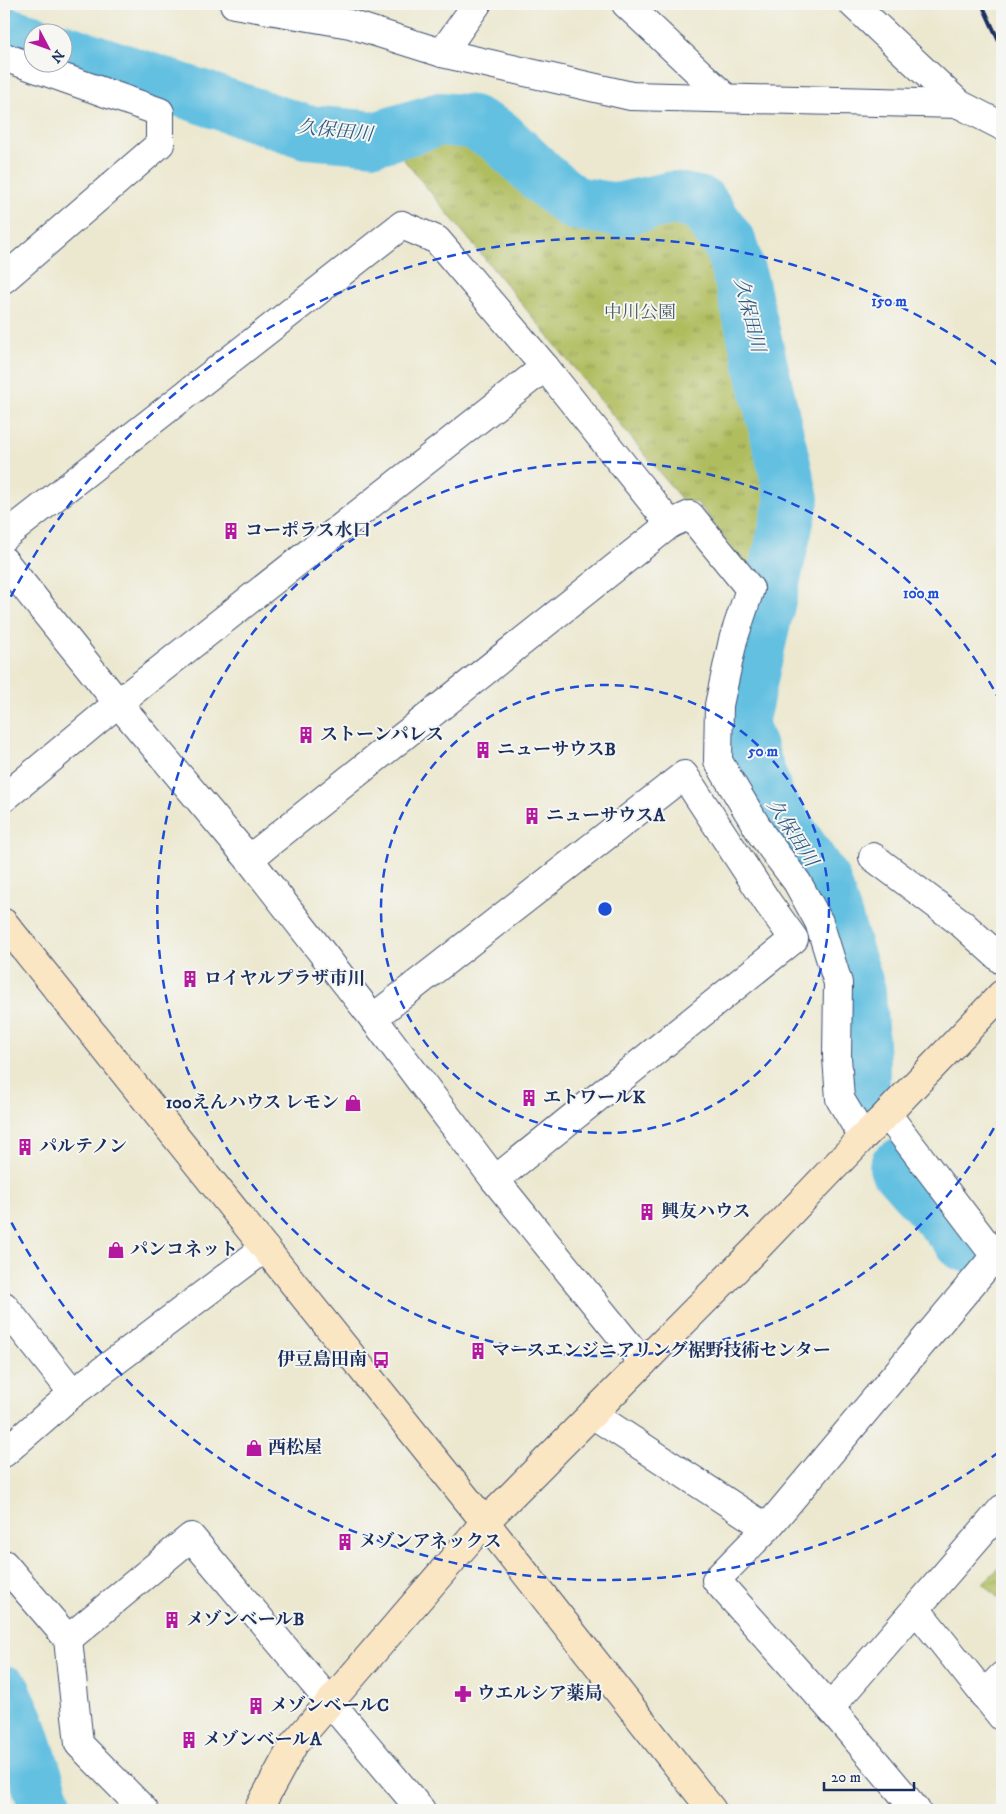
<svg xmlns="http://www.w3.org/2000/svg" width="1006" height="1814" viewBox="0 0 1006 1814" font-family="'IM FELL DW Pica','Noto Serif JP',serif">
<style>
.grass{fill:url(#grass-tufts);stroke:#66765e}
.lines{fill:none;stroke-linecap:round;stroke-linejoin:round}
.river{stroke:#63c0e1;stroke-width:54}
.street-casing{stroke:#3a4b6f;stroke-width:30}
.secondary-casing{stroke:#3a4b6f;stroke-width:30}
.street{stroke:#fff;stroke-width:28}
.secondary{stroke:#fbe6c4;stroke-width:28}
.rail{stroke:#1b2f5e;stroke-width:4}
.ring{fill:none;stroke:#1d4ed8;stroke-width:2.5;stroke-dasharray:9 6}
.labels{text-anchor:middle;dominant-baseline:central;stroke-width:4;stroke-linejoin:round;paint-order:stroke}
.park-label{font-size:18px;fill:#485a5e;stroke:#f6f6f2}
.poi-label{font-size:18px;font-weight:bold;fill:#1b2f5e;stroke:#f6f6f2;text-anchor:start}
.water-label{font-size:19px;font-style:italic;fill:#315a85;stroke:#f6f6f2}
.centre{fill:#1d4ed8;stroke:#f6f6f2;stroke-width:2.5}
.ring-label{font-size:15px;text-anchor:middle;font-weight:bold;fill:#1d4ed8;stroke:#f6f6f2;stroke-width:4;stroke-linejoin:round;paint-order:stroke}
</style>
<defs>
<pattern id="grass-tufts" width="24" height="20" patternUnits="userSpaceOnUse" patternTransform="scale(1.25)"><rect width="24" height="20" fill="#b0bd5f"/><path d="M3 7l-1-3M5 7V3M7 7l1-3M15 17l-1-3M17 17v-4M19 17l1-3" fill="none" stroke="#8e9a52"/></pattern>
</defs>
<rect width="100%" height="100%" fill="#f6f6f2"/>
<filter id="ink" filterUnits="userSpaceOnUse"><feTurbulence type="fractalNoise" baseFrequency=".02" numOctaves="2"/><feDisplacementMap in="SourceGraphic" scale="10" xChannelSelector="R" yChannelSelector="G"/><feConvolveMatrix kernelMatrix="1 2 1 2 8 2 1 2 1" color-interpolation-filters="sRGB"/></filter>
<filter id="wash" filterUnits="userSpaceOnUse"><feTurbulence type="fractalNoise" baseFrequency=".0096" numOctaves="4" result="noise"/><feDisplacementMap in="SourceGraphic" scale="20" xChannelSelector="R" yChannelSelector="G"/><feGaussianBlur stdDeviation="1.12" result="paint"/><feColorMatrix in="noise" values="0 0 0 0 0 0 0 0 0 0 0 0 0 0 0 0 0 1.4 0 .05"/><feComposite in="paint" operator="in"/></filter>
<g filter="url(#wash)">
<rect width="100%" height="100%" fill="#ece8d0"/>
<!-- grass -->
<g class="grass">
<polygon points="443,131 454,132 484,144 525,187 584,221 622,228 675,212 696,224 712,250 778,504 757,570 741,560 697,502 683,501 391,144"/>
<polygon points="1002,1565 1002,1602 983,1583"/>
</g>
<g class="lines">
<!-- river -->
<g class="river">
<polyline points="4,33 32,41"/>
<polyline points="62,50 306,132 377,138 440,119 472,122 499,136 545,180 574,203 617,210 673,198 702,204 730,244 742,284 792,499 741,723 769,802 824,882 859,991 863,1062 863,1088"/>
<polyline points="896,1167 965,1245"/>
<polyline points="4,1692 18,1722 47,1810"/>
</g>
</g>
</g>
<g filter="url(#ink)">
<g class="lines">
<!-- street casing -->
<g class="street-casing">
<g id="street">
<polyline points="234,4 350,24 442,53 631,96 959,104"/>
<polyline points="626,4 725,97"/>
<polyline points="853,4 959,104 1002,126"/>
<polyline points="442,53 477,4"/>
<polyline points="4,57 160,112 160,144 4,279"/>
<polyline points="670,524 690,515 750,589 733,640 719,705 718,761 762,835 797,882 819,922 838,983 837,1057 840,1099 863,1137"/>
<polyline points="4,537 402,225 437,240 545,367 670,524 249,859"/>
<polyline points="4,561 118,703 249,859 373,1018 495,1180 643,1363"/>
<polyline points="4,798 118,703 545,367"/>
<polyline points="873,857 961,923 1002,960"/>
<polyline points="373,1018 684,775 768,903 794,939 495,1180"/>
<polyline points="887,1114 1002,1265"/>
<polyline points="4,1306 73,1393"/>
<polyline points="592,1414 767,1528"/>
<polyline points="4,1453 73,1393 265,1248"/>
<polyline points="4,1564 68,1639 79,1744 144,1810"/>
<polyline points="916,1609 1002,1717"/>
<polyline points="68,1639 191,1537 421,1810"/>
<polyline points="984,1695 1002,1676"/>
<polyline points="830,1708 1002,1509"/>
<polyline points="916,1810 830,1708 716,1580 767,1528 995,1256 1002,1251"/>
</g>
</g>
<!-- secondary casing -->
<g class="secondary-casing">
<g id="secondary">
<polyline points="4,923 485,1522 712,1810"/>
<polyline points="258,1810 294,1744 485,1522 755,1250 863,1137 887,1114 1002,994"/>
</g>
</g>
<!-- street -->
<use href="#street" class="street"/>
<!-- secondary -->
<use href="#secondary" class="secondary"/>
<!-- rail -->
<polyline class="rail" points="982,4 1002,48"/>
</g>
</g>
<!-- distance rings -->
<g class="ring">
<circle cx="605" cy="909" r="224"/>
<path d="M1001 1115A447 447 0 1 1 1001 703"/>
<path d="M999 1452A671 671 0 0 1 4 1208M4 610A671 671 0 0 1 999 366"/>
</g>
<!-- icons -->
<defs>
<g id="building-bare" transform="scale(1.35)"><path d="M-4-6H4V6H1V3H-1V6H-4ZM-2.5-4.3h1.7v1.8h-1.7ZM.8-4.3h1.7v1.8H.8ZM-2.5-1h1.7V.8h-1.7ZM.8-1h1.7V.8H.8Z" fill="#b5179e" stroke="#f6f6f2" stroke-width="2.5" paint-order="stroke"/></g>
<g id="shop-bare" transform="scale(1.35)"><path d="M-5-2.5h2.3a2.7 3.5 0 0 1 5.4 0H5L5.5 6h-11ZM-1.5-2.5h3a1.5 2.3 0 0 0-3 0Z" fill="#b5179e" stroke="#f6f6f2" stroke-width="2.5" paint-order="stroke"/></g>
<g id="bus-bare" transform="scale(1.35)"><path d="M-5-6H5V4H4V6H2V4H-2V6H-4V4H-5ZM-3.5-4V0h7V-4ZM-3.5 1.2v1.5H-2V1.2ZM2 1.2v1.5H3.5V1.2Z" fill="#b5179e" stroke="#f6f6f2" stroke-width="2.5" paint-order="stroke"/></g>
<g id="pharmacy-bare" transform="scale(1.35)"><path d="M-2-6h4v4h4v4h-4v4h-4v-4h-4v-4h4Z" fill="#b5179e" stroke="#f6f6f2" stroke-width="2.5" paint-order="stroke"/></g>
</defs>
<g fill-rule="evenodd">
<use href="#building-bare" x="231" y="531"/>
<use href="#building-bare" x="306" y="735"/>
<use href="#building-bare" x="483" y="750"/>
<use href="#building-bare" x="532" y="816"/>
<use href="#building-bare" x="190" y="979"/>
<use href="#building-bare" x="529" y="1098"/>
<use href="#shop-bare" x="353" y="1103"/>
<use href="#building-bare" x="25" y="1147"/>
<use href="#building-bare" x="647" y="1212"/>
<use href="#shop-bare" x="116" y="1250"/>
<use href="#building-bare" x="478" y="1351"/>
<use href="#bus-bare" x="381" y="1360"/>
<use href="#shop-bare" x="254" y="1448"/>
<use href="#building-bare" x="345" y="1542"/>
<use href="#building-bare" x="172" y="1620"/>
<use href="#pharmacy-bare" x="463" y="1694"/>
<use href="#building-bare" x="256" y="1706"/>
<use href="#building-bare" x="189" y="1740"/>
</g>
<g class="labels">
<!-- park labels -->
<g class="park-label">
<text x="640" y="313">中川公園</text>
</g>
<!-- poi labels -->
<g class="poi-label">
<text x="245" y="531">コーポラス水口</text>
<text x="320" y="735">ストーンパレス</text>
<text x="497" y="750">ニューサウスB</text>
<text x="546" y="816">ニューサウスA</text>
<text x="204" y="979">ロイヤルプラザ市川</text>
<text x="543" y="1098">エトワールK</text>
<text x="339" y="1103" text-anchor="end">100えんハウス レモン</text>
<text x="39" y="1147">パルテノン</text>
<text x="661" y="1212">興友ハウス</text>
<text x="130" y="1250">パンコネット</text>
<text x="492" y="1351">マースエンジニアリング裾野技術センター</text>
<text x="367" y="1360" text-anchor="end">伊豆島田南</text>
<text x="268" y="1448">西松屋</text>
<text x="359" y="1542">メゾンアネックス</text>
<text x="186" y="1620">メゾンベールB</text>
<text x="477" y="1694">ウエルシア薬局</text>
<text x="270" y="1706">メゾンベールC</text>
<text x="203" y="1740">メゾンベールA</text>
</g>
<!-- water labels -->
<g class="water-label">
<text transform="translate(335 131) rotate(6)">久保田川</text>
<text transform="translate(749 315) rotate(76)">久保田川</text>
<text transform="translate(792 833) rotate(57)">久保田川</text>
</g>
</g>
<circle cx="605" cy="909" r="8" class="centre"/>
<g class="ring-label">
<text x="889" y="306">150 m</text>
<text x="921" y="598">100 m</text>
<text x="763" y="756">50 m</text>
</g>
<!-- margin -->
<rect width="1006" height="1814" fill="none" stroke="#f6f6f2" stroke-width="20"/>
<!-- north arrow -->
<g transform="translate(48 48) rotate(131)"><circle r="24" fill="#f6f6f2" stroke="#9ea6b7"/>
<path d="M0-4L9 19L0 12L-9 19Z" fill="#b5179e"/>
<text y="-8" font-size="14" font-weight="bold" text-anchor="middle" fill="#1b2f5e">N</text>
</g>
<!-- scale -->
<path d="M824 1782v8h90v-8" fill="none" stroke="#1b2f5e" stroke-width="2.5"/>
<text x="831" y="1782" font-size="15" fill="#1b2f5e" stroke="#f6f6f2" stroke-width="4" paint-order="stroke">20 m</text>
</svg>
